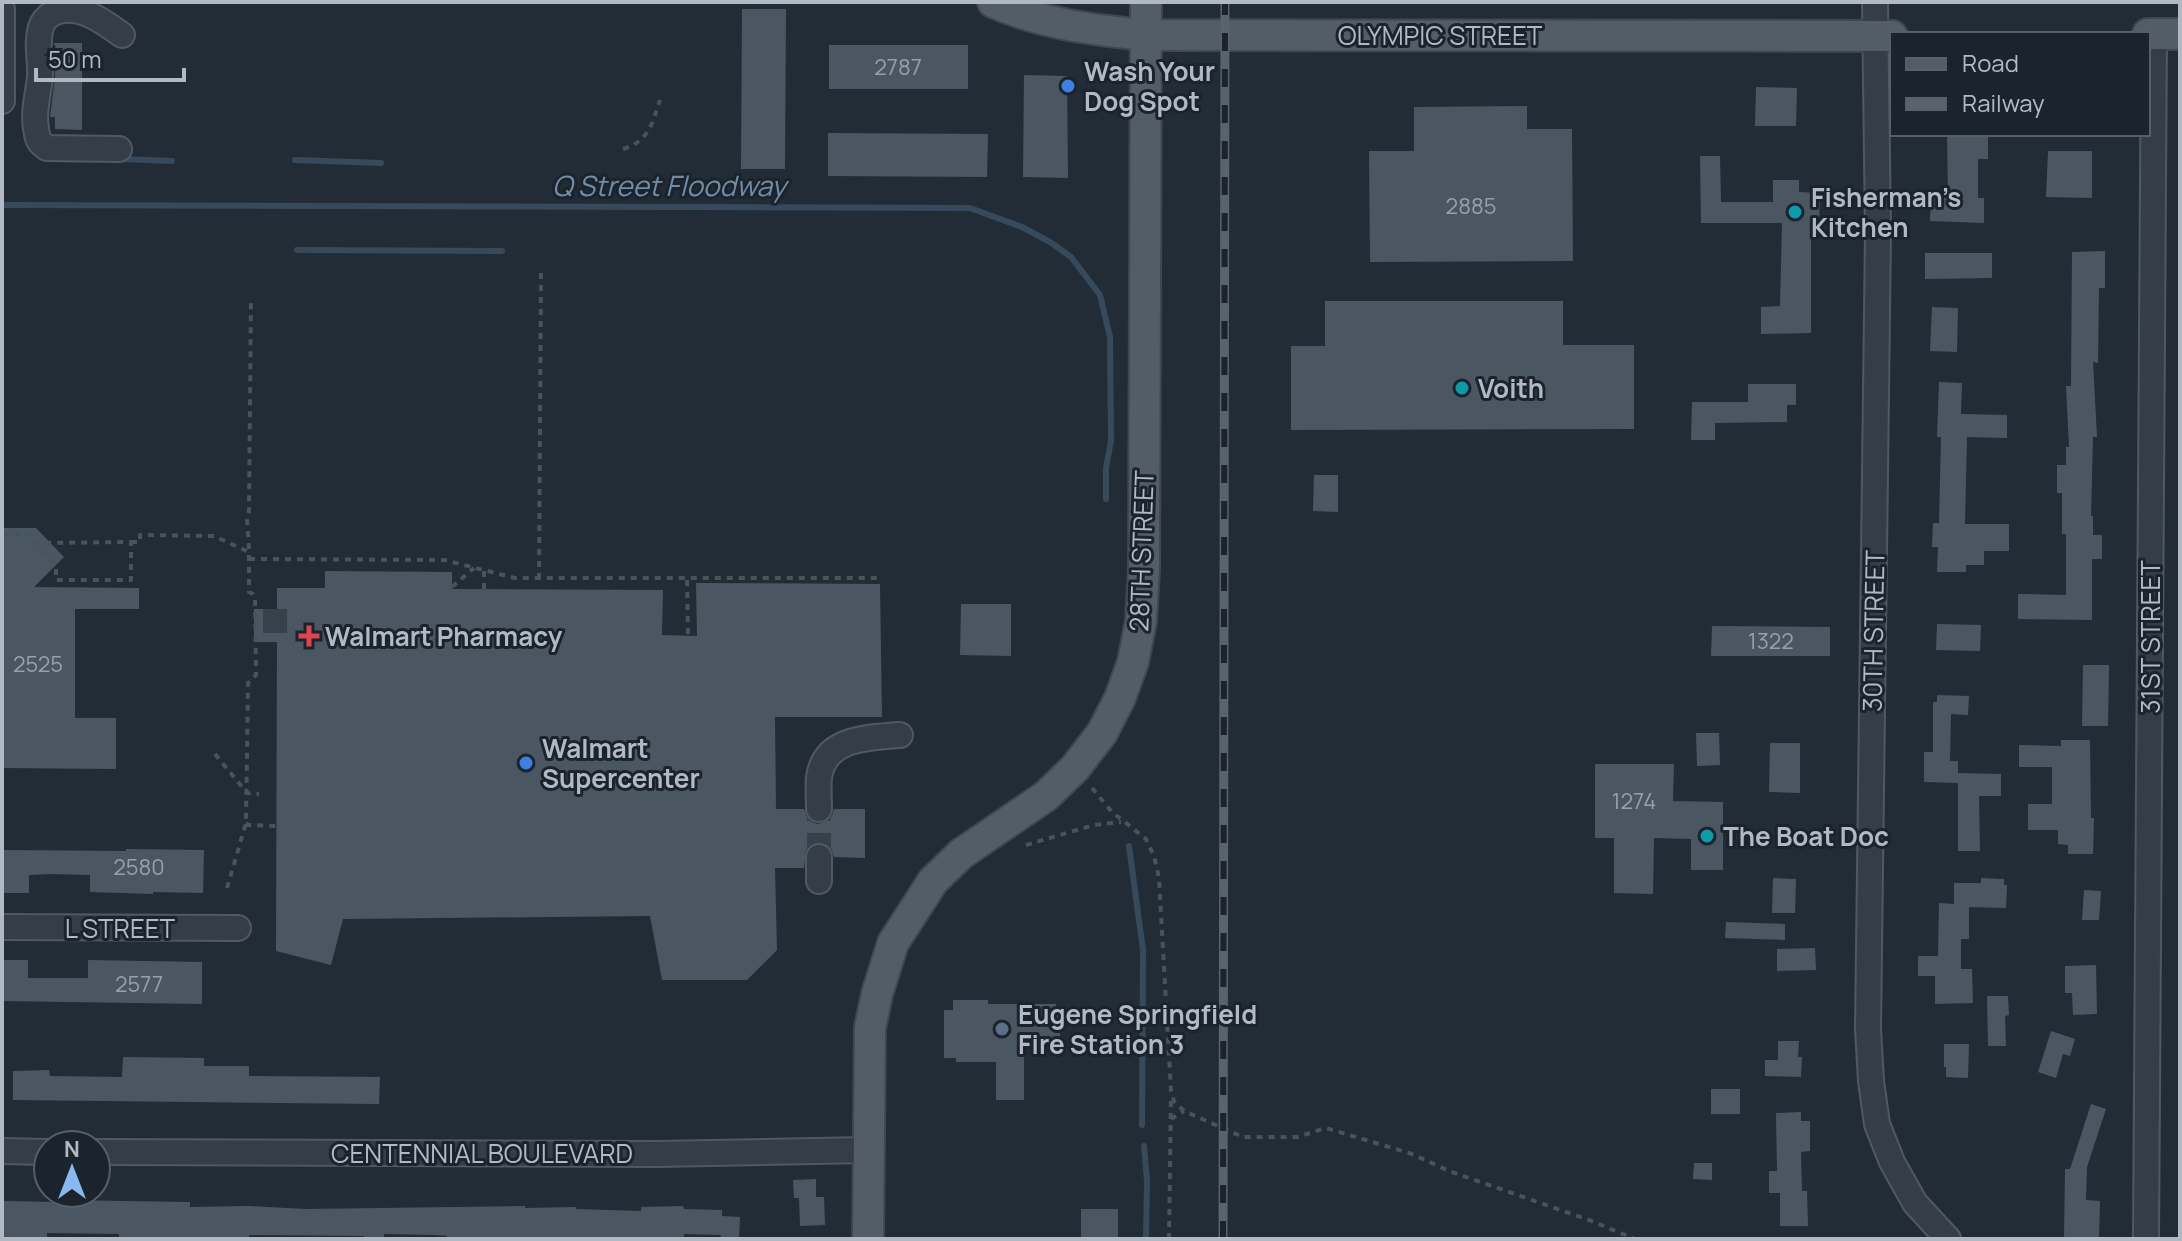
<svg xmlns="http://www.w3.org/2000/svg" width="2182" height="1241" viewBox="0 0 2182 1241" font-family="Manrope,sans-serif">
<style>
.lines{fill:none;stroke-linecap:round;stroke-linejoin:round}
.stream{stroke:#374a5c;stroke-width:6}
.building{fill:#4a5762}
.minor-tunnel{stroke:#37414b;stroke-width:24;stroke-dasharray:24 12;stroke-linecap:butt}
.minor-casing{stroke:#505962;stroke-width:28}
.major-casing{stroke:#3f4751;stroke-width:34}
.path{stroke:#445657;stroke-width:4;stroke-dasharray:6 6;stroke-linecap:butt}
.minor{stroke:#353e47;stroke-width:24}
.major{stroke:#535d67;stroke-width:30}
.rail-casing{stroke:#58636e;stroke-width:9}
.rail{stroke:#1b232c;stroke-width:6;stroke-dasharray:18;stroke-linecap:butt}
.shop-dot{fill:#3f7fe0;stroke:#1b232c;stroke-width:3}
.culture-dot{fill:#0f9aa8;stroke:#1b232c;stroke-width:3}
.health-dot{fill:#e0444e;stroke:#1b232c;stroke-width:3}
.service-dot{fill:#5c6f8a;stroke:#1b232c;stroke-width:3}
.labels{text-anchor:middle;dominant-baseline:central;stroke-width:6;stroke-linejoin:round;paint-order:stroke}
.number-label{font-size:22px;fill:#96a0ac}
.street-label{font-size:26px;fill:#b0b9c4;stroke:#1b232c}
.poi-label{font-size:26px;font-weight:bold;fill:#b0b9c4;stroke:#1b232c;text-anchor:start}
.water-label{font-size:28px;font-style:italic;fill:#728ca5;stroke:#1b232c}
</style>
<rect width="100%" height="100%" fill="#222c36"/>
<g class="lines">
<!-- stream -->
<g class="stream">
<polyline points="120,159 172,161"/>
<polyline points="295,160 381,163"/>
<polyline points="2,205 970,208 1022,227 1050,242 1071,257 1100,295 1110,337 1111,441 1106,468 1106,499"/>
<polyline points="297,250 502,251"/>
<polyline points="1129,846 1143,950 1142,1125"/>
<polyline points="1144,1146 1147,1181 1146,1239"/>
</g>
</g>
<!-- building -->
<g class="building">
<polygon points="742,9 786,9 785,169 741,169"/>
<polygon points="54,43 82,43 82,130 55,129 55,117 50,117 55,77"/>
<rect x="829" y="45" width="139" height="44"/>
<polygon points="1024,75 1067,76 1068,178 1023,177"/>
<polygon points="1756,87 1797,88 1796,126 1755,126"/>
<polygon points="1527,106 1527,129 1572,129 1573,261 1370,262 1369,151 1414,151 1414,107"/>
<polygon points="828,133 988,134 987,177 828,176"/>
<polygon points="1947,134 1988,134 1988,159 1978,159 1978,198 1984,198 1984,223 1930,221 1931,196 1948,197"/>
<polygon points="2048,151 2092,151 2092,198 2046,197"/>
<polygon points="1700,156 1720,156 1721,202 1773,202 1773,180 1799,180 1799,192 1820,193 1819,224 1811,224 1811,333 1761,334 1761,307 1780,306 1782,223 1701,223"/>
<polygon points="2105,251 2105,288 2099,288 2098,363 2093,362 2097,437 2093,437 2091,516 2093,516 2093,535 2102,535 2102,559 2092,559 2092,620 2018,619 2018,594 2066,595 2066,534 2062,534 2062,493 2057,493 2057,465 2066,465 2066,447 2069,447 2066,386 2071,386 2072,252"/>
<polygon points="1925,253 1992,253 1992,278 1925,279"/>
<polygon points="1325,301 1563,301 1563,345 1634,345 1634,429 1291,430 1291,346 1325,346"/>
<polygon points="1932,307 1958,308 1957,352 1930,351"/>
<polygon points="1939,382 1962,383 1961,414 2007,415 2007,438 1967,437 1965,524 2009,524 2009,551 1984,551 1984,565 1966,565 1966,572 1937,572 1938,547 1932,547 1933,523 1939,523 1941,437 1937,437"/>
<polygon points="1748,384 1796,384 1796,405 1787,405 1787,422 1715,423 1715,440 1691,440 1692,402 1748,402"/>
<polygon points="1314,475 1338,475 1338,512 1313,511"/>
<polygon points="2,528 36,528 64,557 34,587 139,588 139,609 75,609 75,718 116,718 116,769 2,768"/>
<polygon points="325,571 452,572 452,589 663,590 662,635 697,636 696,583 880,584 882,717 775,717 776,809 804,809 807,817 812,822 818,824 827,821 832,816 834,809 865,809 865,858 834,857 832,850 827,844 818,842 811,844 806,850 804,868 775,868 777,950 747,980 662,980 650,916 343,919 331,965 276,951 277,642 254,642 254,609 277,609 277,588 325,588"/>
<polygon points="961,604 1011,604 1011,656 960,655"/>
<polygon points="1937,624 1981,625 1980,651 1936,650"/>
<polygon points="1712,626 1830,627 1830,656 1711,656"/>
<polygon points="2083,665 2109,665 2108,726 2082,726"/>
<polygon points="1937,695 1969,696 1968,715 1951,714 1950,761 1958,761 1958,773 2001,774 2001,796 1979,796 1980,851 1958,851 1958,783 1924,782 1924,752 1933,752 1933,702 1937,702"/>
<polygon points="1696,733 1719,733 1720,765 1697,766"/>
<polygon points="2061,740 2090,740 2091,818 2094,818 2093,854 2068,854 2068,845 2058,844 2058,830 2028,830 2028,804 2052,804 2052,767 2019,767 2019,745 2061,746"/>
<polygon points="1770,743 1800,743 1800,793 1769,792"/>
<polygon points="1595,764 1674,764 1673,801 1723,802 1723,870 1691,870 1691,839 1654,838 1653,894 1614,893 1614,838 1595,838"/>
<polygon points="126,849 204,850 203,893 153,892 153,894 90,892 90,875 52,874 29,875 29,893 2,893 3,850 126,851"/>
<polygon points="1773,878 1796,879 1795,913 1772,913"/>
<polygon points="1981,878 2004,879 2004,885 2007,885 2006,908 1969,907 1969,939 1961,939 1961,969 1972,969 1973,1003 1935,1004 1935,976 1918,976 1918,956 1938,956 1939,903 1954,904 1954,883 1981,883"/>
<polygon points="2084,890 2101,891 2099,920 2082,920"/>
<polygon points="1726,922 1785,924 1785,940 1725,938"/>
<polygon points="1815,948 1816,970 1777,971 1777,949"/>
<polygon points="2,960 28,960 28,978 88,978 88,960 202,962 202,1004 2,1001"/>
<polygon points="2096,965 2097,1014 2073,1015 2072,993 2065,993 2065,966"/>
<polygon points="1987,996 2008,996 2009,1015 2005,1016 2006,1046 1988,1046"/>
<polygon points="953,1000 988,1000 988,1004 1056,1004 1056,1015 1060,1015 1060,1044 1024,1044 1024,1100 996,1100 996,1062 956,1062 956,1058 944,1058 944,1010 953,1010"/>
<polygon points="2051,1031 2075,1039 2070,1056 2063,1054 2056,1078 2038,1072"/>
<polygon points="1778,1041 1799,1041 1798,1057 1802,1057 1801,1077 1765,1076 1765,1060 1778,1060"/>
<polygon points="1944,1044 1969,1044 1968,1078 1946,1077 1946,1067 1944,1067"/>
<polygon points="123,1057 204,1058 204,1066 249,1066 249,1076 380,1077 379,1104 13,1100 13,1071 49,1070 50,1076 122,1077"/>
<rect x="1711" y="1089" width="29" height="25"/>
<polygon points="2091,1104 2106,1109 2087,1167 2086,1200 2100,1201 2099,1239 2064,1239 2065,1169 2070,1169"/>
<polygon points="1801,1112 1801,1121 1810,1121 1810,1151 1801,1152 1802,1191 1807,1191 1808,1226 1780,1226 1780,1193 1769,1193 1769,1171 1777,1171 1776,1113"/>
<polygon points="1694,1163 1712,1163 1712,1180 1693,1179"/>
<polygon points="816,1179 816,1197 824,1197 825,1225 800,1226 799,1198 794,1198 793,1180"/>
<polygon points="57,1200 190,1202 190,1207 248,1206 306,1209 525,1206 525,1208 576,1207 576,1209 641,1211 641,1207 683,1206 684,1209 722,1210 722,1216 740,1217 739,1239 720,1239 721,1235 684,1234 684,1239 556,1239 556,1237 526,1237 526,1239 447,1239 447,1236 435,1235 384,1234 384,1239 364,1239 364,1236 249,1235 249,1239 119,1239 119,1234 47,1233 47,1239 2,1239 3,1201 57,1202"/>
<rect x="1081" y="1209" width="37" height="30"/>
</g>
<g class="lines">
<!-- minor-tunnel -->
<g class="minor-tunnel">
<polyline points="275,609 275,640"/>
<polyline points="819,857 819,809"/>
</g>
<!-- minor casing -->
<g class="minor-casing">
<g id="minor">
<polyline points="1875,2 1878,233 1868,1029 1871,1081 1877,1124 1892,1162 1915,1203 1948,1239"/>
<polyline points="2,45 2,9"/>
<polyline points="2,50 2,101"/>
<path d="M119,149L47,148C41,144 38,141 37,134C32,115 38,96 40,77C41,61 36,43 41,27C43,21 48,16 53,13C78,2 104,22 122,35"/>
<path d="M819,809C819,799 818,787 819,777C825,737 868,738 900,735"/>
<polyline points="819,857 819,881"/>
<polyline points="2,927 238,928"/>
<polyline points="2,1151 48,1152"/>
<polyline points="96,1152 658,1154 868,1150"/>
<polyline points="2146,1239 2154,34"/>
</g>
</g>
<!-- major casing -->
<g class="major-casing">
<g id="major">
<path d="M993,2C1042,24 1093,30 1146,35L1892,36"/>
<polyline points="2148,34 2180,34"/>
<polyline points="868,1239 870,1028 877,994 893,943 933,881 961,854 1046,796 1075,768 1102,733 1120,698 1133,662 1141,621 1144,569 1146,2"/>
</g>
</g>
<!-- path -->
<g class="path">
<path d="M623,149C649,141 652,124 660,100"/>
<polyline points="2,534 29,534 56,565 56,580 131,580 131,542 36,543"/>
<polyline points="131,542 140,542 140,535 214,536 249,552"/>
<polyline points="249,559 444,560 515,578 881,578"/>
<polyline points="484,571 484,589"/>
<polyline points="539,579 541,273"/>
<polyline points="687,580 688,636"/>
<polyline points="452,587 474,568"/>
<polyline points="215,754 247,793 259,794"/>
<polyline points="1092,788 1112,812 1146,839 1154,856 1159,878 1171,1091 1174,1101 1184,1111 1243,1137 1297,1137 1326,1128 1412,1154 1449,1171 1589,1220 1635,1239"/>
<polyline points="246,823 248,825 277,826"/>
<polyline points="1026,845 1094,825 1121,822"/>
<polyline points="227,888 246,823 248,683 256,675 255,598 253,594 249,592 249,549 247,518 249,511 251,298"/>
<polyline points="1171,1119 1184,1111"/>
<polyline points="1169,1239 1171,1097"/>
</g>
<!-- minor -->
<use href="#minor" class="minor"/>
<!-- major -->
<use href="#major" class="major"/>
<!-- rail casing -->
<g class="rail-casing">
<polyline id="rail" points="1223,1239 1225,2"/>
</g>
<!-- rail -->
<use href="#rail" class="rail"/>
</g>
<!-- markers -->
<g class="shop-dot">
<circle cx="1068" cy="86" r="8"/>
<circle cx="526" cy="763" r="8"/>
</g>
<g class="culture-dot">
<circle cx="1795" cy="212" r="8"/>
<circle cx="1462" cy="388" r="8"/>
<circle cx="1707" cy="836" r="8"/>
</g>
<path class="health-dot" d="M305 624h8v8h8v8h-8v8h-8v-8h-8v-8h8z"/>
<circle class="service-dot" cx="1002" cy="1029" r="8"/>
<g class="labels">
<!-- number labels -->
<g class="number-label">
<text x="898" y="67">2787</text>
<text x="1471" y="206">2885</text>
<text x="1771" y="641">1322</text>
<text x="38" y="664">2525</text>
<text x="1634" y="801">1274</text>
<text x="139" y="867">2580</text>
<text x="139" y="984">2577</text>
</g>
<!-- street labels -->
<g class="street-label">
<text x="1440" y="35">OLYMPIC STREET</text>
<text transform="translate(1141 551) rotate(-88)">28TH STREET</text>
<text transform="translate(1873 631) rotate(-89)">30TH STREET</text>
<text transform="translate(2150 637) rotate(-90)">31ST STREET</text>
<text x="120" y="928">L STREET</text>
<text x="482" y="1153">CENTENNIAL BOULEVARD</text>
</g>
<!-- poi labels -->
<g class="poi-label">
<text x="1084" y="71">Wash Your<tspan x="1084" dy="30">Dog Spot</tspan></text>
<text x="1811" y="197">Fisherman’s<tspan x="1811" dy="30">Kitchen</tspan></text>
<text x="1478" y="388">Voith</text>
<text x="325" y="636">Walmart Pharmacy</text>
<text x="542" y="748">Walmart<tspan x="542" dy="30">Supercenter</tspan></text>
<text x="1723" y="836">The Boat Doc</text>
<text x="1018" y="1014">Eugene Springfield<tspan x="1018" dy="30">Fire Station 3</tspan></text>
</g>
<!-- water labels -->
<g class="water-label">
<text x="669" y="185">Q Street Floodway</text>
</g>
</g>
<!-- border -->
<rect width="2182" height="1241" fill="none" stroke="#b0b9c4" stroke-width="8"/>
<!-- legend -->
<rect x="1890" y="32" width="260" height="104" fill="#1b232c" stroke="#575f69" stroke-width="2"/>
<rect x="1906" y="58" width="40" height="12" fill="#535d67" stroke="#575f69" stroke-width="2"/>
<text x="1962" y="72" font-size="24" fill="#b0b9c4">Road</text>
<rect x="1906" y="98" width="40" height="12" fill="#58636e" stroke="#575f69" stroke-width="2"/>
<text x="1962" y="112" font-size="24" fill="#b0b9c4">Railway</text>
<!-- north arrow -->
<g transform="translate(72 1169)"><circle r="38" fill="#1b232c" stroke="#575f69" stroke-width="2"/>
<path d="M0-6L14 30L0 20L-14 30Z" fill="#89b9ef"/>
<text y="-12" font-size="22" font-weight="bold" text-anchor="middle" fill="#b0b9c4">N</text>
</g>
<!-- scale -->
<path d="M36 68v12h148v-12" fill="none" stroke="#b0b9c4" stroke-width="4"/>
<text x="48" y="68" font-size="24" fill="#b0b9c4" stroke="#1b232c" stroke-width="6" paint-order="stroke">50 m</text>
</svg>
